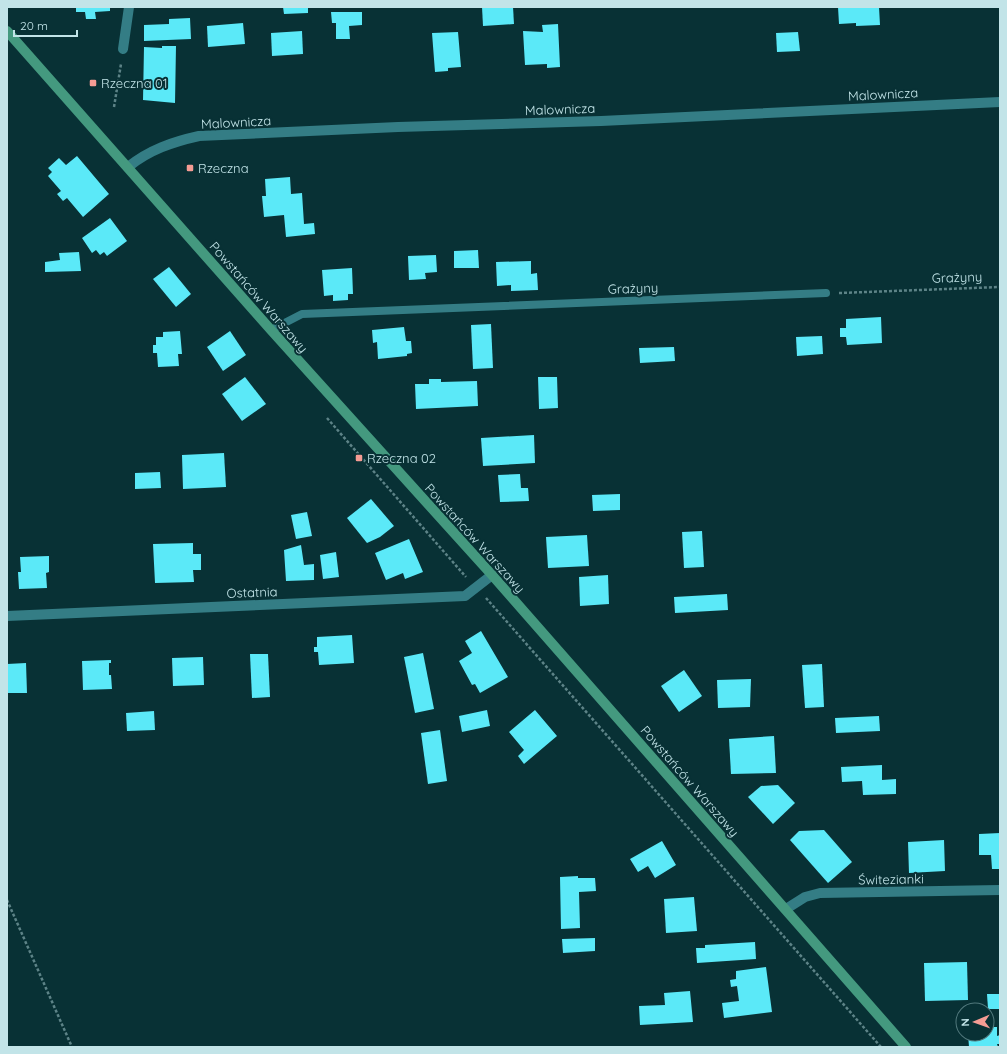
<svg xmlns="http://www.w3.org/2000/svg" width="1007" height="1054" viewBox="0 0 1007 1054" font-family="Quicksand,sans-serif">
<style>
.building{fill:#5be9f8}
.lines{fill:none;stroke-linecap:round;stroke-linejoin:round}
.path{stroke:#5d8387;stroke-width:2.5;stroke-dasharray:3 2;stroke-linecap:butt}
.service{stroke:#347d85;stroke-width:8}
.minor{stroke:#347d85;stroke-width:10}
.tertiary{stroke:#347d85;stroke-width:10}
.secondary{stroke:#44997f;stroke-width:10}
.poi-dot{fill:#f59c94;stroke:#083135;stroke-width:1.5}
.labels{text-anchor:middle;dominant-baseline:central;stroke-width:4;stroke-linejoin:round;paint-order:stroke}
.poi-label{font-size:13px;fill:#c2e4e8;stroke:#083135;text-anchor:start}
.street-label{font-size:13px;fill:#c2e4e8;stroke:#083135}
</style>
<rect width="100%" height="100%" fill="#083135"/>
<!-- building -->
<g class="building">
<polygon points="76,7 110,7 110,11 95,12 96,19 86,19 85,12 76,12"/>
<polygon points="283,7 308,7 308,13 284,14"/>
<polygon points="482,7 513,7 514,24 483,26"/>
<polygon points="838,7 879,7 880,25 856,26 856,23 839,24"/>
<polygon points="331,12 362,12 362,25 349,26 350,39 336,39 336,23 332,23"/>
<polygon points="190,18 191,39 144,41 144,25 169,24 169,19"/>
<polygon points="243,23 245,44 208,47 207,26"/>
<polygon points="558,24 560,67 547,68 547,64 525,65 523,31 543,32 542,25"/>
<polygon points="302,31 303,54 272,56 271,33"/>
<polygon points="458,32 461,67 448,68 448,71 435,72 432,33"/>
<polygon points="798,32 800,51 777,52 776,33"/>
<polygon points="162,46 176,46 175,103 143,100 144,47 162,48"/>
<polygon points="77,156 109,194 83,217 67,198 63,201 57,194 61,191 48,176 52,172 48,168 59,158 66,165"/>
<polygon points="290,177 291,194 302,193 304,224 314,223 315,234 286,237 284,215 264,217 262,196 266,196 265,179"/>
<polygon points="110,218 127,241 107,256 104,252 100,255 96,250 92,253 82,238"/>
<polygon points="478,250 479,268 454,268 454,251"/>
<polygon points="79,252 81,271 45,272 45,262 60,260 59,253"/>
<polygon points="436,255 437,272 425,273 426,279 409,280 408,256"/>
<polygon points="531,261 531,274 537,273 538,290 511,291 511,285 497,286 496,262"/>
<polygon points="169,267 191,294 176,307 153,279"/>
<polygon points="352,268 353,294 348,294 348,300 333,301 333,295 324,296 322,270"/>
<polygon points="881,317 882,343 847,345 846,337 840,337 840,328 846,328 846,319"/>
<polygon points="491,324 493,368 473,369 471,325"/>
<polygon points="404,327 406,341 411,341 412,353 407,354 407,356 378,359 377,342 373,343 372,330"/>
<polygon points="180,331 182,354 178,354 179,366 158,367 157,353 153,353 153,345 156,345 156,337 163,337 163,332"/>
<polygon points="230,331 246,355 223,371 207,347"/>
<polygon points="822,336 823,354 797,356 796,337"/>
<polygon points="674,347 675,361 640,363 639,348"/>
<polygon points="245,377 266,404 242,421 222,394"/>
<polygon points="538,377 557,377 558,408 539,409"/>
<polygon points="429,379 441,379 441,382 477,381 478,406 416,409 415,384 429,384"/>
<polygon points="534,435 535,463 483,466 481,438"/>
<polygon points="224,453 226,487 183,489 182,455"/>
<polygon points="160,472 161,488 135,489 135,473"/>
<polygon points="520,474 521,488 528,488 529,501 500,502 498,475"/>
<polygon points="620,494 620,510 593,511 592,495"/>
<polygon points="371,499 394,526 380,537 367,543 347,518"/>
<polygon points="307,512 312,536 296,539 291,515"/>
<polygon points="702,531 704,567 684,568 682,532"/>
<polygon points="587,535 589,566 548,568 546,537"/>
<polygon points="409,539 423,572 405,579 403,573 386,580 375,553"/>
<polygon points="193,543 193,554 201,554 201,570 193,570 194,582 155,583 153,544"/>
<polygon points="301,545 304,565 314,564 314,580 286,581 284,550"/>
<polygon points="336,552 339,577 323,579 320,555"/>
<polygon points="49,556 49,572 46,573 47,588 19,589 18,572 21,572 20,557"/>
<polygon points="608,575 609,604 580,606 579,577"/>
<polygon points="727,594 728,610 675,613 674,597"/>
<polygon points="481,631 508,677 480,693 475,684 472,685 459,661 472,653 465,641"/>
<polygon points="352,635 354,663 319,665 318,652 314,652 314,647 317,647 317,637"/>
<polygon points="423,653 434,709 415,713 404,657"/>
<polygon points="250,654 268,654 270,697 252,698"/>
<polygon points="203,657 204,685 173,686 172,658"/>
<polygon points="111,660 111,663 109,663 109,675 111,675 112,689 83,690 82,661"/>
<polygon points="26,663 27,693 7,693 7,664"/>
<polygon points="822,664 824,707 805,708 802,665"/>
<polygon points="684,670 702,696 679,712 661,686"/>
<polygon points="751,679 750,707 718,708 717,680"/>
<polygon points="487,710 490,726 462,732 459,716"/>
<polygon points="535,710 557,736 524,764 518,756 524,750 509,732"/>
<polygon points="154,711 155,730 127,731 126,713"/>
<polygon points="879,716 880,731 836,733 835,718"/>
<polygon points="440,730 447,781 428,784 421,733"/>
<polygon points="774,736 776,773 731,774 729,739"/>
<polygon points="882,765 882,780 896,779 896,794 863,795 862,781 842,782 841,767"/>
<polygon points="778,785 795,803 773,824 748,797 761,786"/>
<polygon points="824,830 852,862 828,883 790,840 799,831"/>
<polygon points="1000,833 1000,869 992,869 991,855 979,855 979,834"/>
<polygon points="944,840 945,871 909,873 908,842"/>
<polygon points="662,841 676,865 655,878 648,866 638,872 630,859"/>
<polygon points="578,876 578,878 595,878 596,891 579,892 580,928 561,929 560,877"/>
<polygon points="694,897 697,931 666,933 664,899"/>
<polygon points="595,938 595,951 563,953 562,939"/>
<polygon points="755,942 756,959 697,963 696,948 705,948 705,945"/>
<polygon points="967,962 968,1000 925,1001 924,963"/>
<polygon points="766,967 772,1012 724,1018 722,1003 739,1001 737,986 731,987 730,980 736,979 736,971"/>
<polygon points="690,991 693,1022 640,1025 639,1006 665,1005 664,993"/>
<polygon points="987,994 1000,994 1000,1009 988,1009"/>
<polygon points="987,1027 997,1027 997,1036 1000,1035 1000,1044 997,1044 998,1047 969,1047 968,1034 987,1034"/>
</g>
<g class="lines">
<!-- path -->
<g class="path">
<polyline points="114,107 121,64"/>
<polyline points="839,293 1000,287"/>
<polyline points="327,418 466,577"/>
<polyline points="486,598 881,1047"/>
<polyline points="7,900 72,1047"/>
</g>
<!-- service -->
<polyline class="service" points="271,330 302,314 826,293"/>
<!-- minor -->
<g class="minor">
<polyline points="123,49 129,7"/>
<polyline points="7,616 465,596 492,575"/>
<polyline points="786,909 805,897 820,893 1000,890"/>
</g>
<!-- tertiary -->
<path class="tertiary" d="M128,167C149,150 172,142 199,136L398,127L601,121L1000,102"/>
<!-- secondary -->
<polyline class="secondary" points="7,31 271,330 492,575 906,1047"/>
</g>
<!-- markers -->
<g class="poi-dot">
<rect x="89" y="79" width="8" height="8" rx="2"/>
<rect x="186" y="164" width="8" height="8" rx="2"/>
<rect x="355" y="454" width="8" height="8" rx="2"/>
</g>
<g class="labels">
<!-- poi labels -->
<g class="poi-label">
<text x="101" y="83">Rzeczna 01</text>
<text x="198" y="168">Rzeczna</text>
<text x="367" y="458">Rzeczna 02</text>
</g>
<!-- street labels -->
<g class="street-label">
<text transform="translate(883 94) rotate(-3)">Malownicza</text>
<text transform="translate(560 109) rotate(-2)">Malownicza</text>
<text transform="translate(236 122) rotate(-3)">Malownicza</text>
<text transform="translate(957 277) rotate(-2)">Grażyny</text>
<text transform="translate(633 288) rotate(-2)">Grażyny</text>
<text transform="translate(259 297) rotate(49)">Powstańców Warszawy</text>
<text transform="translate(475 538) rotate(48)">Powstańców Warszawy</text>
<text transform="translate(252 592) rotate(-2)">Ostatnia</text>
<text transform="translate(690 781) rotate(49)">Powstańców Warszawy</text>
<text transform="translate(891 879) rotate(-1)">Świtezianki</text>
</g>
</g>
<!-- border -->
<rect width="1007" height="1054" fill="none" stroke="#c2e4e8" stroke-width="16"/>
<!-- north arrow -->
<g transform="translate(975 1022) rotate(268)"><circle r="19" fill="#083135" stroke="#52797d"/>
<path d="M0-3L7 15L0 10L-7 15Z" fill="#f59c94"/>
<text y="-6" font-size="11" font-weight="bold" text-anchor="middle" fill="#c2e4e8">N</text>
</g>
<!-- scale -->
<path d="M14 30v6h63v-6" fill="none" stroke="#c2e4e8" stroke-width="2"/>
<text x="20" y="30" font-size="12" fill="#c2e4e8" stroke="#083135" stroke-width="3" paint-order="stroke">20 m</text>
</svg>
